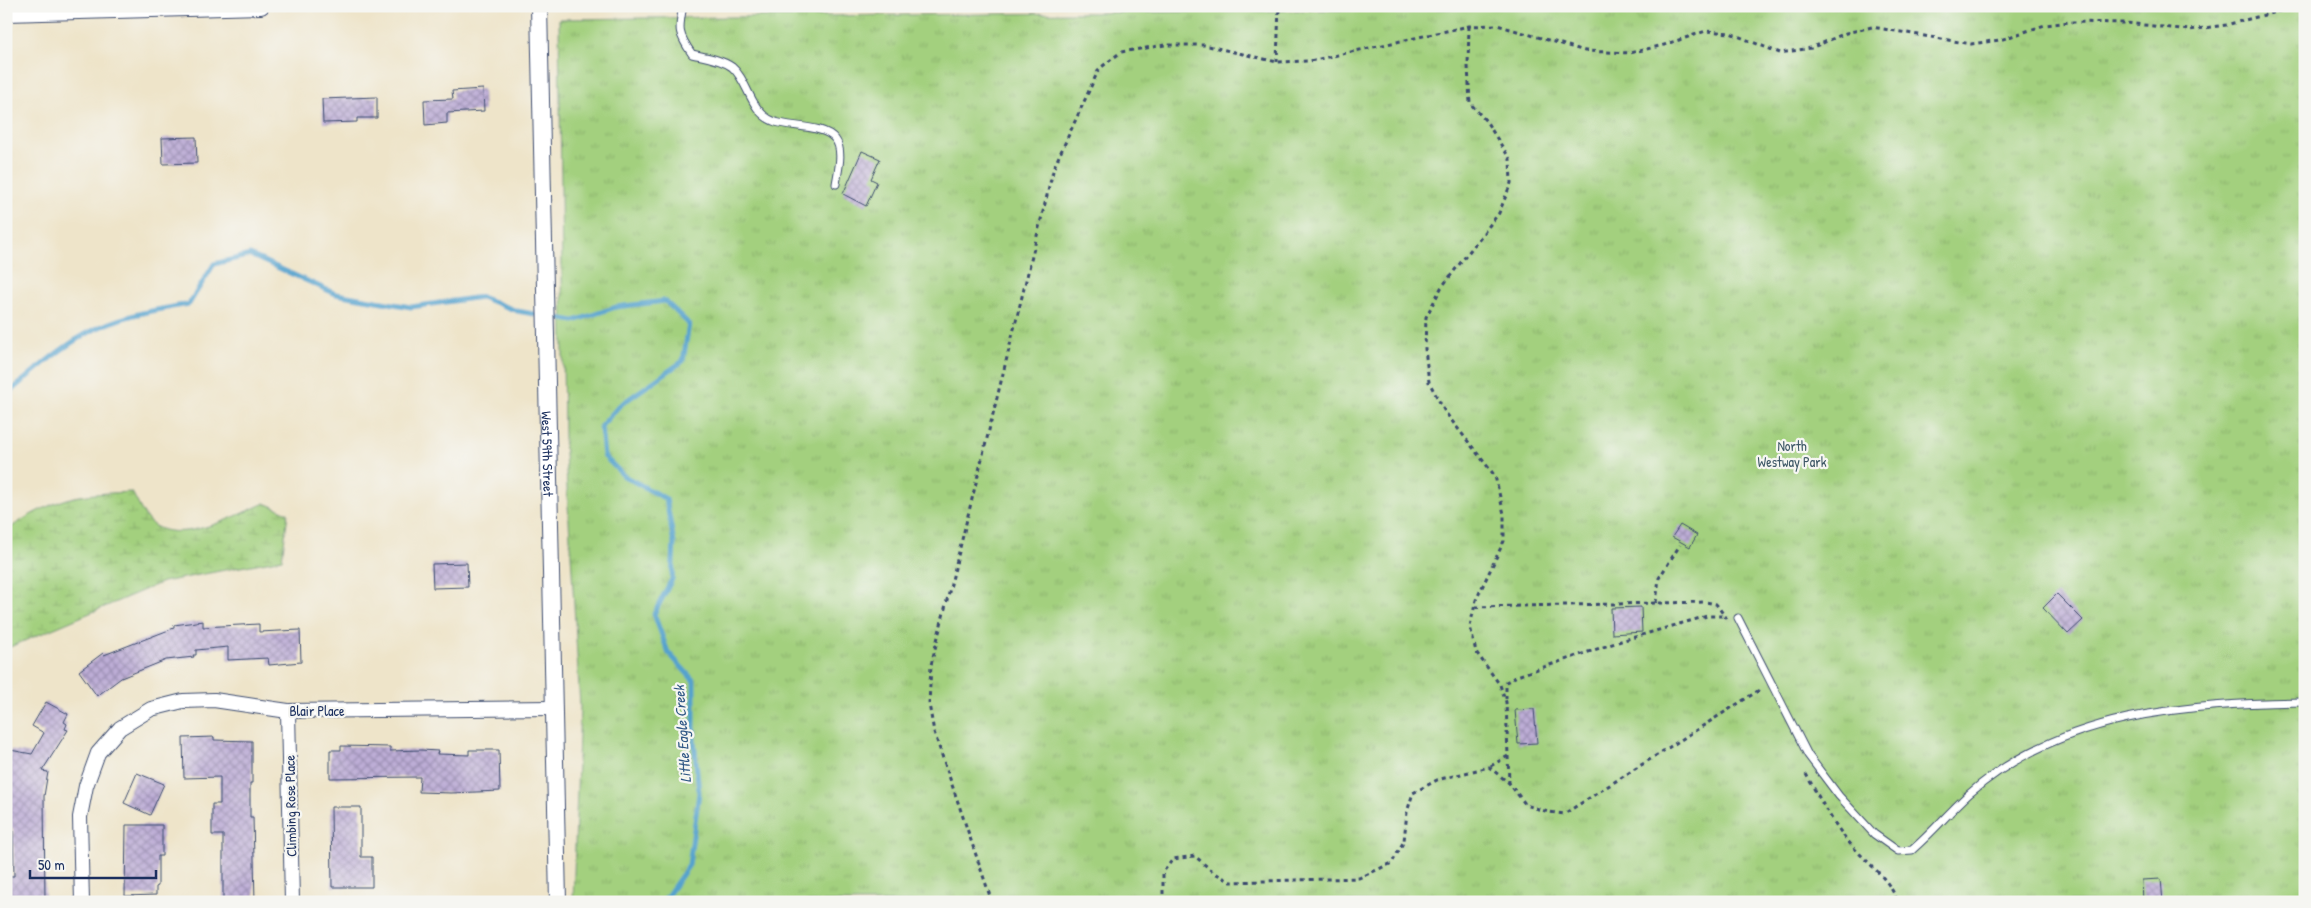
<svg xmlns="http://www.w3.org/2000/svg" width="2311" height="908" viewBox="0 0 2311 908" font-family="'Patrick Hand',sans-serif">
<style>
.wetland{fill:url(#wetland-marsh);stroke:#5f806e}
.park{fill:url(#park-tufts);stroke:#5f806e}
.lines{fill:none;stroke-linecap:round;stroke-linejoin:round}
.stream{stroke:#54a2cd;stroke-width:5}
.building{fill:url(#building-cross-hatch)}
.service-casing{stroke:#3b4a6e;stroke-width:9}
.minor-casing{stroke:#3b4a6e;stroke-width:16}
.tertiary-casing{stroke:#3b4a6e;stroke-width:18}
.path{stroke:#3b4a6e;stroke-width:3;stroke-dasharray:4 4;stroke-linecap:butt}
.service{stroke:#fff;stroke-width:7}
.minor{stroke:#fff;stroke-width:14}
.tertiary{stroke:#fff;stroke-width:16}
.labels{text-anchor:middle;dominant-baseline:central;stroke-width:4.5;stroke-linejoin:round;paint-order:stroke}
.park-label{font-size:14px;fill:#3d5766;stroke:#f6f6f2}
.street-label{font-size:14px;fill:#1b2f5e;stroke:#f6f6f2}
.water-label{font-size:15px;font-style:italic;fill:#2f5785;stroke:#f6f6f2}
</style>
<defs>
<pattern id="wetland-marsh" width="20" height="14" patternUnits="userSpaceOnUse" patternTransform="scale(1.25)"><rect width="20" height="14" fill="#a3d07e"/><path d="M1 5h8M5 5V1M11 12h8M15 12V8" fill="none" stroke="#8cb36f"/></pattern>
<pattern id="park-tufts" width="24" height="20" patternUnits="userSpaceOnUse" patternTransform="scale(1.25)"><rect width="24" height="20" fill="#a3d07e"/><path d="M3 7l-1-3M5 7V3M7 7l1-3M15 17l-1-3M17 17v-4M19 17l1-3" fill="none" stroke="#8cb36f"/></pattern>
<pattern id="building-cross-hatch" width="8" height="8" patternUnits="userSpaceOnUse" patternTransform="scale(1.25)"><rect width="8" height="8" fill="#bdadd6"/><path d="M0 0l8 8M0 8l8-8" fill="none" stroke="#998db1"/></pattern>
</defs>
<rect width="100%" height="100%" fill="#f6f6f2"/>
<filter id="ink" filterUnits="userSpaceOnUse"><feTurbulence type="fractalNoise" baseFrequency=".02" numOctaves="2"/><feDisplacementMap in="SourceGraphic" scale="10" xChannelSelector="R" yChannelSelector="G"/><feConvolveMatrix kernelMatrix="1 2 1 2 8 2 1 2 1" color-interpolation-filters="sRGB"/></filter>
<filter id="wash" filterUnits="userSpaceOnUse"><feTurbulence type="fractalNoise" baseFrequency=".0096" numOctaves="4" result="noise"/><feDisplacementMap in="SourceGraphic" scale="20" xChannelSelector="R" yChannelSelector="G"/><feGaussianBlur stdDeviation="1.12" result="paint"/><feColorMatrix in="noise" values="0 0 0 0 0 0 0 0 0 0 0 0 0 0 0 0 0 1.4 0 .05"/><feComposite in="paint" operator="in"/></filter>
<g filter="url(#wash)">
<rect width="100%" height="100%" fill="#eee4c9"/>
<!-- wetland -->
<path class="wetland" d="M132,492C137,501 141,511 147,519C172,550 237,515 265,503L288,513L282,559L163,582L10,647L6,641V532C21,517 60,499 80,496C97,493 115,493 132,492Z"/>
<!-- park -->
<polygon class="park" points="1685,6 2305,6 2305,902 573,902 580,706 564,437 559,19"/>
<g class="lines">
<!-- stream -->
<path class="stream" d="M6,395C31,374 57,350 86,334C117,316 154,310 189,304L214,264L250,255L336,294L411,307L481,297L517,311L574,321L616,307L665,301L689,324L683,361L620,405L601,426L604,456L624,476L666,499L674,543L672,579L654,614L668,652L694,681V740L699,793L689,865L663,902"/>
</g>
<g id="blocks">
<!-- building -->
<g class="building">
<polygon points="483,89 484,111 447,113 447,123 425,125 424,100 453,99 452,91"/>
<polygon points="377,97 377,118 357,118 357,122 323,123 322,99"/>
<polygon points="196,137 197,163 163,164 162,138"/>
<polygon points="862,151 880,159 871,179 877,182 866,206 843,194"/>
<polygon points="1680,525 1697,535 1690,547 1672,537"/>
<polygon points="467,563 468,587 433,588 432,564"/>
<polygon points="2057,594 2083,620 2068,634 2043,608"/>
<polygon points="1641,607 1642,632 1612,634 1611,608"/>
<polygon points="203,621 203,627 259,624 259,632 300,630 301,662 269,665 268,658 228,660 228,647 196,650 196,655 193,655 194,657 166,660 121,678 97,696 79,671 103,653 104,655 174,628 174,625"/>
<polygon points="46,702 68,714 64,722 67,724 65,729 68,730 42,771 48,772 44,796 45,902 8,902 7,876 14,876 13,828 6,829 6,770 10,750 32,754 44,733 32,726"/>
<polygon points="1534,709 1537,743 1518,744 1515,710"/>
<polygon points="214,737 214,740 252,741 252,783 250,783 250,817 253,817 255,902 223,902 223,835 212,835 212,804 220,804 220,777 184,778 183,738"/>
<polygon points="341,746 390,747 390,751 421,750 438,751 437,754 469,755 469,750 499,750 500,791 451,793 419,792 420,777 330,778 330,750 341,750"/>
<polygon points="137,773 164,784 150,815 124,803"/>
<polygon points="331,807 361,807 361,857 372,857 372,887 332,887"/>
<polygon points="126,825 162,825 162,856 158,856 158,886 156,887 156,895 125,896"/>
<polygon points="2161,879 2163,902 2143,902 2142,880"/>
</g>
</g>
</g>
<g filter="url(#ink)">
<use href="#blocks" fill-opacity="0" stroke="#3b4a6e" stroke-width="1"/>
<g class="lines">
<!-- service casing -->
<g class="service-casing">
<g id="service">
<path d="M683,6C678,30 678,34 692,54C705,57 721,59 732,67C748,80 750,112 773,121C789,128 823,124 835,139C844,150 838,171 836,184"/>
<path d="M1738,618L1808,755L1839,796L1874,834L1898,851L1912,850C1932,833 1949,812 1969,794C2063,712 2186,704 2305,702"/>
</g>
</g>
<!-- minor casing -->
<g class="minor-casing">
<g id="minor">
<polyline points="288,711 292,902"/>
<polyline points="82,902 80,817 86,786 98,753 120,728 151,709 183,701 214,700 288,711 554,708"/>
</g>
</g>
<!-- tertiary casing -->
<g class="tertiary-casing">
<g id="tertiary">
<path id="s1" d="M539,6L558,902"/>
<polyline points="6,13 261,6"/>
</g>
</g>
<!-- path -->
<g class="path">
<polyline points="1469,26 1468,66 1470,103 1486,121 1510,159 1511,183 1499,213 1441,288 1426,317 1425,349 1429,382 1445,412 1495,476 1504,514 1504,541 1476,600 1470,626 1476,652 1500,685 1506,702 1508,756 1489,767"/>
<polyline points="1277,62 1279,6"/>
<polyline points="1656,603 1659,578 1680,545"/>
<polyline points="1475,607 1706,602 1716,604 1726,618"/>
<polyline points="1506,699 1506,682 1517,676 1621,641 1707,616 1725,616"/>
<polyline points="1508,756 1509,783"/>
<path d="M1806,774C1818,796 1831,820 1847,840C1864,861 1888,876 1898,902"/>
<polyline points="992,902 934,732 929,704 931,665 1054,167 1099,69 1121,52 1165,45 1204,45 1277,62 1310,61 1469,26 1497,25 1585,51 1630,53 1664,45 1706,31 1730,33 1780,53 1811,48 1846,33 1872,27 1971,44 2000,40 2045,25 2070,22 2126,23 2190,30 2226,25 2291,8 2305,8"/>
<polyline points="1163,902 1163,872 1173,859 1195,856 1213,872 1231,882 1359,878 1392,863 1404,841 1407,812 1413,793 1437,780 1489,767 1509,783 1526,805 1548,812 1564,814 1761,689"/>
</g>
<!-- service -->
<use href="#service" class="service"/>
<!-- minor -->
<use href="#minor" class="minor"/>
<!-- tertiary -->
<use href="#tertiary" class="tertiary"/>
</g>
</g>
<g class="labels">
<!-- park labels -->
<g class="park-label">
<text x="1792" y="445">North<tspan x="1792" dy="16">Westway Park</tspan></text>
</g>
<!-- street labels -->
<g class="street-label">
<text stroke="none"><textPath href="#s1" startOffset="448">West 59th Street</textPath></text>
<text x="317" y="710">Blair Place</text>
<text transform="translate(290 806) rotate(-91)">Climbing Rose Place</text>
</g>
<!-- water labels -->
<g class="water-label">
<text transform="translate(682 734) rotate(-94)">Little Eagle Creek</text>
</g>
</g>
<!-- margin -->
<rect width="2311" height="908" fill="none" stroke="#f6f6f2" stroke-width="25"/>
<!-- scale -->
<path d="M30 870v8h126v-8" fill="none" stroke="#1b2f5e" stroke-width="2.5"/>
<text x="38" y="870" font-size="15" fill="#1b2f5e" stroke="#f6f6f2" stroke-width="4" paint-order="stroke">50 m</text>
</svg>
